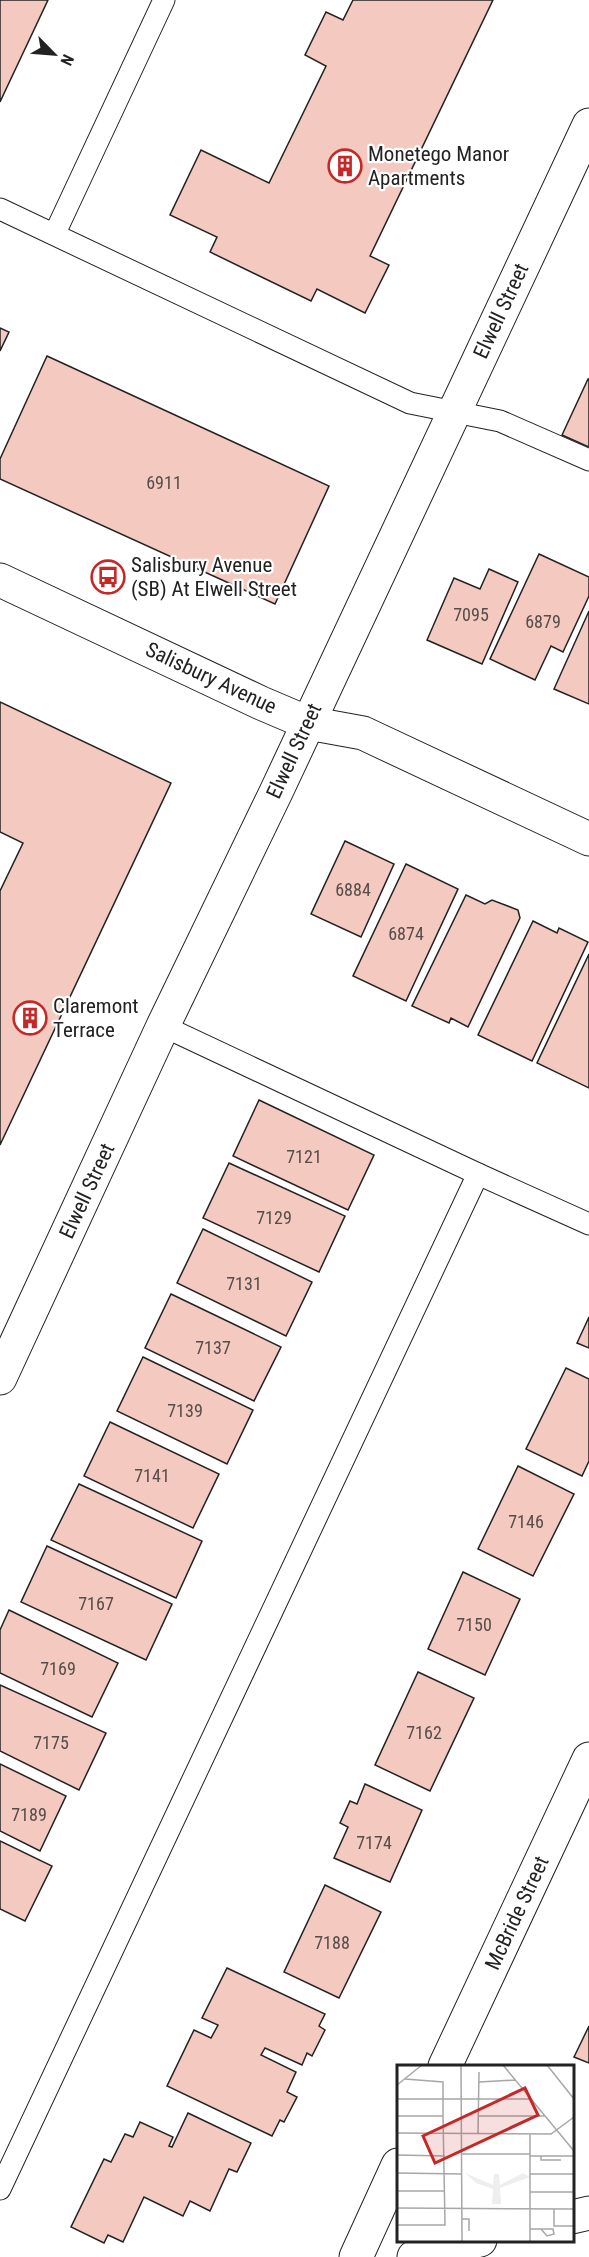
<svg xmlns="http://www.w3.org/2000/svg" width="589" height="2257" viewBox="0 0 589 2257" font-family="'Roboto Condensed',sans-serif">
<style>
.building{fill:#f3c9c0;stroke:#222;stroke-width:1.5}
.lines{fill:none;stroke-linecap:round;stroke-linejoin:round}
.lane-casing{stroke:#222;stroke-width:23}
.street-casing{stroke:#222;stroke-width:35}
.secondary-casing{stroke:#222;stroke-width:35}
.lane{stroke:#fff;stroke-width:21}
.street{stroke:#fff;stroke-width:33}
.secondary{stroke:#fff;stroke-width:33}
.labels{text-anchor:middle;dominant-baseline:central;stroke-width:4.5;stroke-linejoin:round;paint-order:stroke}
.number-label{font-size:18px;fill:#564c4a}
.poi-label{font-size:21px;fill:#222;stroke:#fff;text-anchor:start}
.street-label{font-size:21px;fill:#222;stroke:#fff}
.inset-road{fill:none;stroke:#a7a7a7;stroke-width:1.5}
.view{fill:#c62828;fill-opacity:0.15;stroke:#c62828;stroke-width:3}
.inset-edge{fill:none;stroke:#222;stroke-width:3}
</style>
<rect width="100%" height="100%" fill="#fff"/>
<!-- building -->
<g class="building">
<polygon points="0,0 48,0 0,102"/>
<polygon points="353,0 493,0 370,256 389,265 365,313 317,289 311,301 210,252 217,237 170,215 201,150 269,183 326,66 305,55 326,12 343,20"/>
<polygon points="0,328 9,332 0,351"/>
<polygon points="47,356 329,486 275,604 0,479 0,459"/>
<polygon points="588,379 589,379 589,447 562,435"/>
<polygon points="539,554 589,577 589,596 563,652 551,646 535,680 490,659"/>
<polygon points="489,569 518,582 482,664 427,640 454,578 480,589"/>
<polygon points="589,611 589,704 554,689"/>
<polygon points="0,702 171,783 0,1145 0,891 23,843 0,832"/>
<polygon points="345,841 394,864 361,937 311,914"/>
<polygon points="406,864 458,889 406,1001 353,976"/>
<polygon points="466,895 485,904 492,900 518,910 520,918 468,1027 451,1018 449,1023 412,1006"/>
<polygon points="533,921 557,933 559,928 588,942 532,1061 478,1035"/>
<polygon points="589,954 589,1088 537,1063"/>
<polygon points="259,1100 374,1155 348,1210 233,1156"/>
<polygon points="229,1163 345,1216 319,1272 203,1218"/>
<polygon points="203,1229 312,1282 286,1336 177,1283"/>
<polygon points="171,1294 281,1347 254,1401 145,1348"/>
<polygon points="589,1317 589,1348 577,1343"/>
<polygon points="143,1357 253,1410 227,1464 117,1411"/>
<polygon points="566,1368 589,1379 589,1461 582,1476 526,1449"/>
<polygon points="110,1422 219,1474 193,1528 84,1476"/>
<polygon points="518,1466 574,1494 533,1576 478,1549"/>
<polygon points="79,1484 202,1541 176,1598 51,1540"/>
<polygon points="47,1546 172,1604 146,1660 21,1602"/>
<polygon points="463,1572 520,1599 485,1675 428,1649"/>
<polygon points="9,1610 118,1663 92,1717 0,1673 0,1630"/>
<polygon points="418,1672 474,1698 430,1791 375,1765"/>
<polygon points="0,1685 106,1733 79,1790 0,1751"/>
<polygon points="0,1764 66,1796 40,1851 0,1831"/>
<polygon points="365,1784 422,1810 390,1882 334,1858 348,1827 340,1823 350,1801 357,1804"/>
<polygon points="0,1841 52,1866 25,1921 0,1909"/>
<polygon points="325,1885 381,1912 339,1998 284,1972"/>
<polygon points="227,1968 325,2014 319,2026 325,2030 312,2056 307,2053 302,2065 265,2048 261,2055 296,2072 287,2092 297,2097 284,2122 280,2120 272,2136 167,2086 194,2030 211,2038 218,2025 202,2018"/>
<polygon points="589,2026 589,2063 574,2057"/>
<polygon points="188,2113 251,2143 237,2172 229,2169 210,2211 190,2201 183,2216 144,2197 123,2242 108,2235 104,2243 71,2227 104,2159 111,2162 125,2134 133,2137 140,2122 173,2137 169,2146 172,2147"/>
</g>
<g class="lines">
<!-- lane casing -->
<g class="lane-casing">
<g id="lane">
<polyline points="0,209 410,403 500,421 589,460"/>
<polyline points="55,233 164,0"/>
<polyline points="163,1026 478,1174 589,1224"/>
<polyline points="0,2189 478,1174"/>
</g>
</g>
<!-- street casing -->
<g class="street-casing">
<g id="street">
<polyline points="0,580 261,703 308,723 363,733 589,839"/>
<polyline points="0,1378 163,1026 277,790 589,125"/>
<polyline points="445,2066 589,1759"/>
<polyline points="356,2257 398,2165"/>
</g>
</g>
<!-- secondary casing -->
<g class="secondary-casing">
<g id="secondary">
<polyline points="572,2217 589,2213"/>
<polyline points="414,2257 480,2240"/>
</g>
</g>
<!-- lane -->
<use href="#lane" class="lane"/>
<!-- street -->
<use href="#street" class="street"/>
<!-- secondary -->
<use href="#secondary" class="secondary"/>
</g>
<!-- icons -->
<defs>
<g id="building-ring" transform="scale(1.725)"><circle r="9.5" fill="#fff" stroke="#c62828" stroke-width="1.5"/><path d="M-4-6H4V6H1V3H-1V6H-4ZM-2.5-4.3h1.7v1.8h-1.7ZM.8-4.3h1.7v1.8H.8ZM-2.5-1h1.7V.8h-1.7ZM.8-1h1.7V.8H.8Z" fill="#c62828"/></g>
<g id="bus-ring" transform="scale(1.725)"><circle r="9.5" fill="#fff" stroke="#c62828" stroke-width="1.5"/><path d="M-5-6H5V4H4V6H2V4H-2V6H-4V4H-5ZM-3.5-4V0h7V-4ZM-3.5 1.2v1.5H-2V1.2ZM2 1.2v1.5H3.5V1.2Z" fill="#c62828"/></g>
</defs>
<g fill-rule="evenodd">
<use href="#building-ring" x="345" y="166"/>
<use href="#bus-ring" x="108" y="577"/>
<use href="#building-ring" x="30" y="1018"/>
</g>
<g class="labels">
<!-- number labels -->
<g class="number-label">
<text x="164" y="482">6911</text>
<text x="471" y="614">7095</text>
<text x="543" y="621">6879</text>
<text x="353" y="889">6884</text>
<text x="406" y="933">6874</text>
<text x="304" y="1156">7121</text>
<text x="274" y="1217">7129</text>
<text x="244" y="1283">7131</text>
<text x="213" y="1347">7137</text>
<text x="185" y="1410">7139</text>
<text x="152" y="1475">7141</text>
<text x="526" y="1521">7146</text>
<text x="96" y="1603">7167</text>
<text x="474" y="1624">7150</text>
<text x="58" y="1668">7169</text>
<text x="424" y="1732">7162</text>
<text x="51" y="1742">7175</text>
<text x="29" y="1814">7189</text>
<text x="374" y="1842">7174</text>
<text x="332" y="1942">7188</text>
</g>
<!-- poi labels -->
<g class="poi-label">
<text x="368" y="154">Monetego Manor<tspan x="368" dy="24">Apartments</tspan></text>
<text x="131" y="565">Salisbury Avenue<tspan x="131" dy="24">(SB) At Elwell Street</tspan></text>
<text x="53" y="1006">Claremont<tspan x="53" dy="24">Terrace</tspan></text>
</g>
<!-- street labels -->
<g class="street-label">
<text transform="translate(501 311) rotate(-65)">Elwell Street</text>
<text transform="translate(211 678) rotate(25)">Salisbury Avenue</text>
<text transform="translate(294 751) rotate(-65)">Elwell Street</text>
<text transform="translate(87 1191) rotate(-65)">Elwell Street</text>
<text transform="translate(517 1913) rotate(-65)">McBride Street</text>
</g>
</g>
<!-- overview -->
<g transform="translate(397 2065)">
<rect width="177" height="177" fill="#fff"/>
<path d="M68,108L96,120L97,109H102L103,120L126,108L133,112L103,123L104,139H95L96,124L79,118Z" fill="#eee"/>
<path class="inset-road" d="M64,0L65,177M106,0L177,86M150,0L177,34M82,17L118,15M0,20L25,0M0,34H134M0,51H46V17L8,14M82,51H148M0,68L154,69L177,52M81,68L82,7M65,89H133M0,90L48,91M133,91H177M144,91V95H164M0,108L65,109M133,109H177M0,126H48M133,127H177M0,143L177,144M157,144V161H177M65,154H72V166M0,160H48L46,51M133,164H156L157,169L150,171L144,164M133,177V69"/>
<path class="view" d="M128,23L141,50L38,98L26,71Z"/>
<rect width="177" height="177" class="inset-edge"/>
</g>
<!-- north arrow -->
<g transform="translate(54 54) rotate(115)" stroke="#ffffff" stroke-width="4.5" paint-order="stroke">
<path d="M0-4.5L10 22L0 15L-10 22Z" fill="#222222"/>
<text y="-9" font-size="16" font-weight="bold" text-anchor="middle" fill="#222222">N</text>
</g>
</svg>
